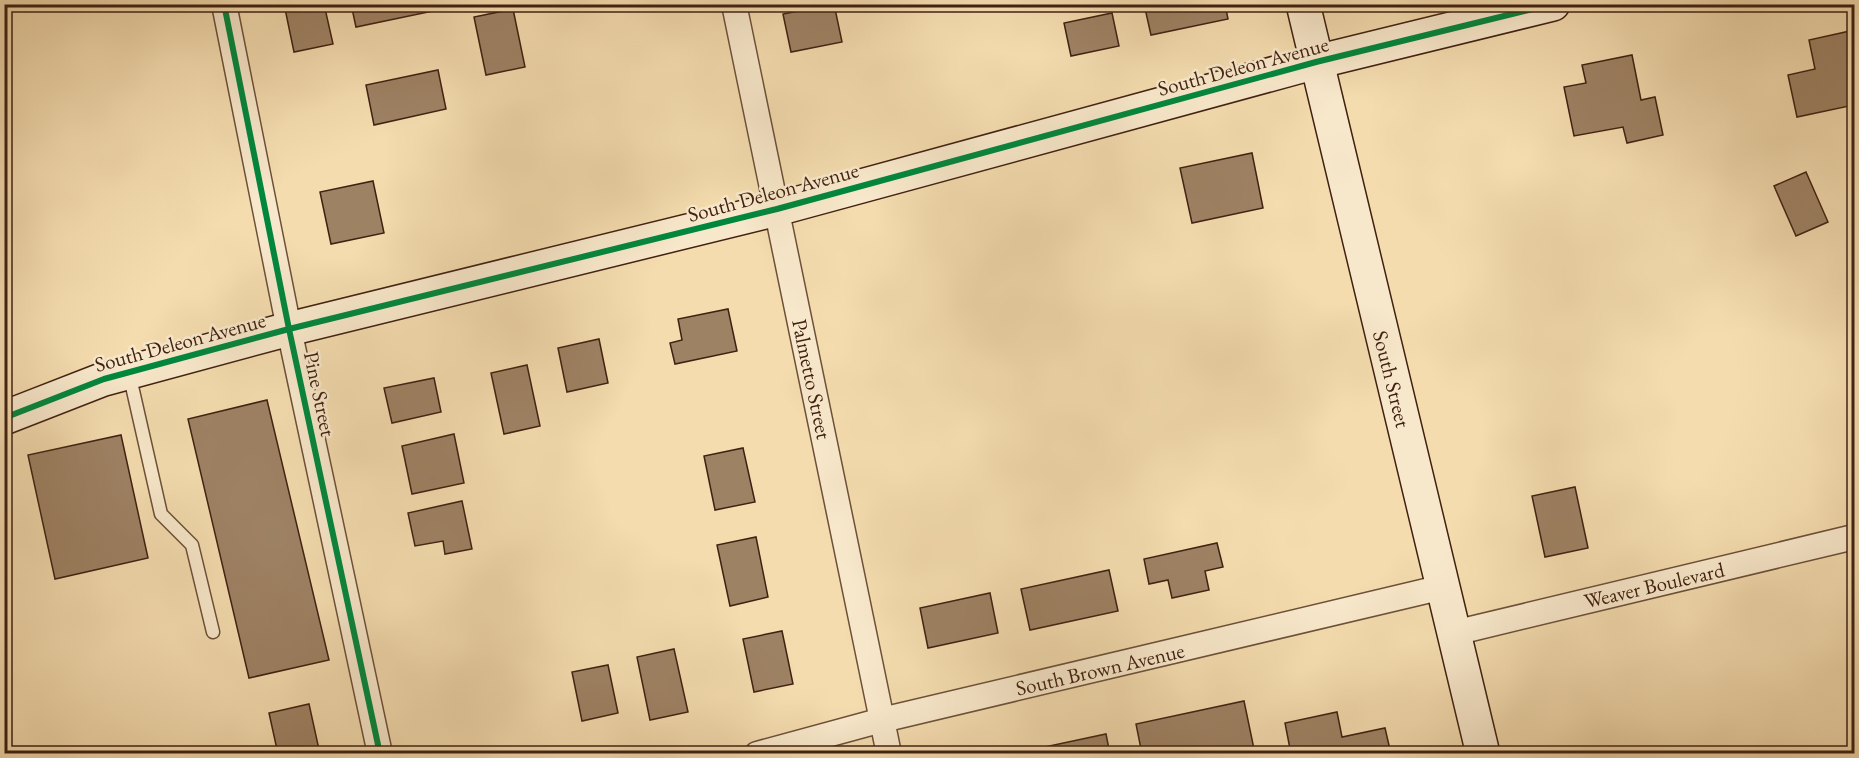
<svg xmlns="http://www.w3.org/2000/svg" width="1859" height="758" viewBox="0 0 1859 758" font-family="'EB Garamond',serif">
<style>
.building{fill:#9e8264;stroke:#402112;stroke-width:1.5}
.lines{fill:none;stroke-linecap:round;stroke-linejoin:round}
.lane-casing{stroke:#6d5039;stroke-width:15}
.street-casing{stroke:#6d5039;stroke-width:27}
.secondary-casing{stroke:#402112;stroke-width:36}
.lane{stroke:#f8e8cb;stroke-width:12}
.street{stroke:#f8e8cb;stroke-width:24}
.secondary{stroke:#f8e8cb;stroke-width:33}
.cycleway-casing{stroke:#f8e8cb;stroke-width:10}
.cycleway{stroke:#00873e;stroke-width:6}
.labels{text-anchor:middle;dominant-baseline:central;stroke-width:5;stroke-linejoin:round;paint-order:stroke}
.street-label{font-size:21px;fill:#402112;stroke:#f8e8cb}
</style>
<rect width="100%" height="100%" fill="#f4dcaf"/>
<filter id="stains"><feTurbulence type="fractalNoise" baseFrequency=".00333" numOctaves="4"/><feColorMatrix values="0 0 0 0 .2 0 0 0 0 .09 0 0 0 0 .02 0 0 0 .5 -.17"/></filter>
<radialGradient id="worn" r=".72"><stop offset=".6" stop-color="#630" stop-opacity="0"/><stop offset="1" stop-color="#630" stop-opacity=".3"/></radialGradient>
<!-- building -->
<g class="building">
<polygon points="284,4 324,4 333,44 294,52"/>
<polygon points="351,4 462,4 462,5 356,27"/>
<polygon points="834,4 842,42 791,52 783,14"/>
<polygon points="1144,4 1225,4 1228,19 1151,35"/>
<polygon points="513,9 525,67 486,75 474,17"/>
<polygon points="1112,13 1119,46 1071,56 1064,23"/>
<polygon points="1850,31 1854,50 1854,105 1797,117 1788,75 1815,69 1809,40"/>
<polygon points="1632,55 1641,100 1655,97 1663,135 1627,143 1623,127 1574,136 1564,87 1586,83 1582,65"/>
<polygon points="438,70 446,109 374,125 366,85"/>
<polygon points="1252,153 1263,208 1192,223 1180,168"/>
<polygon points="1806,172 1828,222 1796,236 1774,186"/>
<polygon points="373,181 384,233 331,244 320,192"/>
<polygon points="728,309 737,351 675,364 670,343 682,340 678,319"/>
<polygon points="599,339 608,383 567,392 558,348"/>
<polygon points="527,365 540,426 504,434 491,373"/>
<polygon points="434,378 441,412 392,423 384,388"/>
<polygon points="267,400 329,660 249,678 188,419"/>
<polygon points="454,434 464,483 412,494 402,446"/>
<polygon points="121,435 148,558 55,579 28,455"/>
<polygon points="743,448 755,502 715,510 704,456"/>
<polygon points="1575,487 1588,548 1545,557 1532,496"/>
<polygon points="462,501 472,549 445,554 443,541 415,546 408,513"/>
<polygon points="756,537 768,597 730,606 717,545"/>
<polygon points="1217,543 1223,567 1205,571 1209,590 1172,598 1168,580 1149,584 1144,559"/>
<polygon points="1109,570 1118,611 1030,630 1021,589"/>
<polygon points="990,593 998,633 928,648 920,608"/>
<polygon points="782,631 793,684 754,692 743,639"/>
<polygon points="674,649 688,712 650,720 637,657"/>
<polygon points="608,665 618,713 582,721 572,672"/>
<polygon points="1244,701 1254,749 1235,754 1142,754 1136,724"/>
<polygon points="309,704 320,754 278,754 269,713"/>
<polygon points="1337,712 1342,737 1385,728 1391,754 1291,754 1285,723"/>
<polygon points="1106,734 1110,754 1036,754 1035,749"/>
</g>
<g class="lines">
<!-- lane casing -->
<g class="lane-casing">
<polyline id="lane" points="129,373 161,514 192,545 213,632"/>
</g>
<!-- street casing -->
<g class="street-casing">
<g id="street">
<polyline points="224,4 289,329 380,754"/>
<polyline points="734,4 889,754"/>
<polyline points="1454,633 1854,537"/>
<polyline points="757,754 882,720 1443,587"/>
</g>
</g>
<!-- secondary casing -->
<g class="secondary-casing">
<g id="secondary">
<polyline points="1303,4 1483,754"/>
<polyline points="4,418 104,379 289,329 777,209 1316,62 1553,4"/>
</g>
</g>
<!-- lane -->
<use href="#lane" class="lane"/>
<!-- street -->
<use href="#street" class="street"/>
<!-- secondary -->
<use href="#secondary" class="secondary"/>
<!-- cycleway casing -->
<g class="cycleway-casing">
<g id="cycleway">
<polyline points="224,4 289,329 380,754"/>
<polyline points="4,418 104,379 289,329 777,209 1316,62 1553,4"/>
</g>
</g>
<!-- cycleway -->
<use href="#cycleway" class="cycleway"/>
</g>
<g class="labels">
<!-- street labels -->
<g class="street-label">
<text transform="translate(1243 66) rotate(-15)">South Deleon Avenue</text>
<text transform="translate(773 192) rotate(-15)">South Deleon Avenue</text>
<text transform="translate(180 342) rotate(-15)">South Deleon Avenue</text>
<text transform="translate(812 379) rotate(78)">Palmetto Street</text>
<text transform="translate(1392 379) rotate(76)">South Street</text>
<text transform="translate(320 394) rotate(78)">Pine Street</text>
<text transform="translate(1654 585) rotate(-13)">Weaver Boulevard</text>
<text transform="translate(1100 669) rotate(-13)">South Brown Avenue</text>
</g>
</g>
<!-- margin -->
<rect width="1859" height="758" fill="none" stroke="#f4dcaf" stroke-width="24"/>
<rect x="6" y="6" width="1847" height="746" fill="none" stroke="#402112" stroke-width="3"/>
<rect x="12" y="12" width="1835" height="734" fill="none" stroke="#402112" stroke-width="1.5"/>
<rect width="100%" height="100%" filter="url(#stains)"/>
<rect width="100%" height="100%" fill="url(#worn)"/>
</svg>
